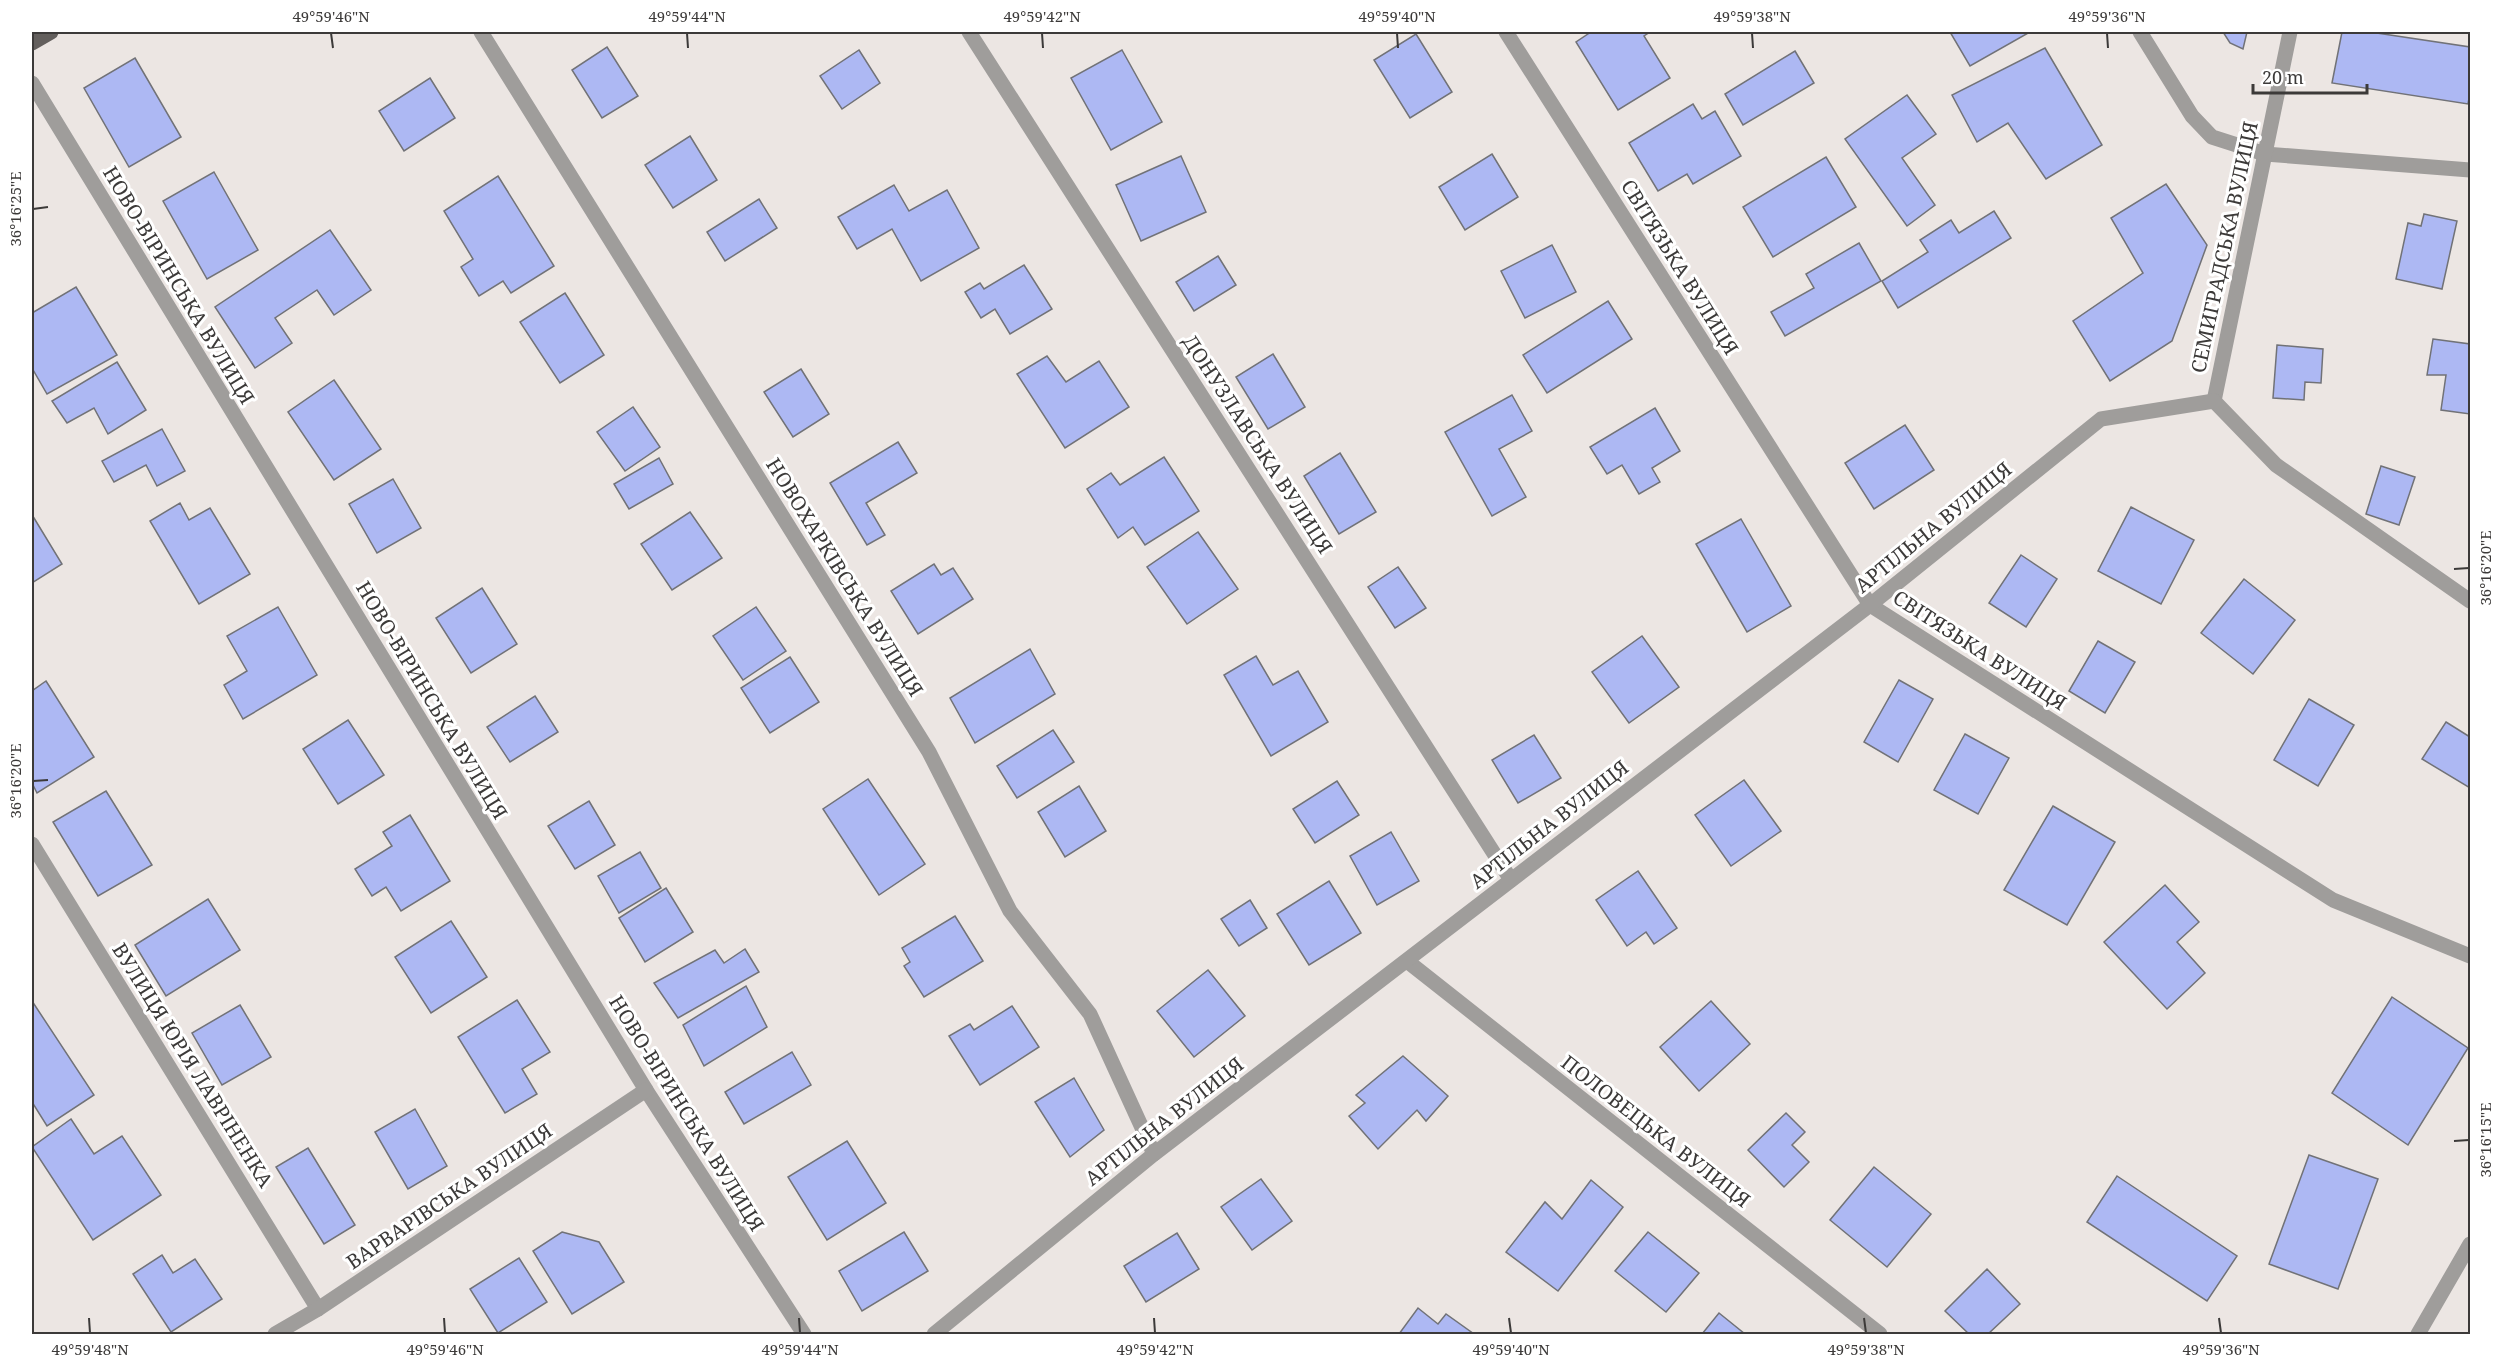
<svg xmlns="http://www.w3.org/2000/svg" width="2502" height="1366" viewBox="0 0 2502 1366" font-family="'Noto Serif',serif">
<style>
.building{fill:#adb8f3;stroke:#717277;stroke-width:1.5}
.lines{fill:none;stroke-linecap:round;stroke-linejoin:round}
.minor{stroke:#9f9d9b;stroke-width:15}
.primary{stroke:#635f5d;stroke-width:15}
.ticks{fill:none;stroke:#3c3a39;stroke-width:2}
.labels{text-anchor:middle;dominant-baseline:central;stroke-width:6;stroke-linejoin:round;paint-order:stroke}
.street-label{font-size:20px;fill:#3c3a39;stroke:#fff}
.neatline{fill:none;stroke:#3c3a39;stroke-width:2}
.ticks-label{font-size:15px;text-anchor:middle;fill:#3c3a39}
</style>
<rect width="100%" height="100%" fill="#ece6e3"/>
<!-- building -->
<g class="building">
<polygon points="1591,32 1650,32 1644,36 1670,78 1618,110 1576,42"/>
<polygon points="1950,32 2030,32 1970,66"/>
<polygon points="2223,32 2247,32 2243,49 2230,43"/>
<polygon points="2342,32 2370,32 2470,47 2470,93 2468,104 2332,83"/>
<polygon points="1416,34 1452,92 1410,118 1374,60"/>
<polygon points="607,47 638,96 602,118 572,70"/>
<polygon points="2045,48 2102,145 2046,179 2008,123 1977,142 1952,95"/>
<polygon points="859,50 880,83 842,109 820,76"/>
<polygon points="1122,50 1162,122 1111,150 1071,78"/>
<polygon points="1795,51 1814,83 1743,125 1725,94"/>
<polygon points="135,58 181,137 129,167 84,88"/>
<polygon points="430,78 455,118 404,151 379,111"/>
<polygon points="1907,95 1936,134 1902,158 1935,205 1907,226 1845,139"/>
<polygon points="1693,104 1702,119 1715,111 1741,156 1693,184 1687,174 1658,191 1629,143"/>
<polygon points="690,136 717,180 673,208 645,165"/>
<polygon points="1492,154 1518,197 1465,230 1439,187"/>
<polygon points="1181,156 1206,212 1141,241 1116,185"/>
<polygon points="1826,157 1856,207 1773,257 1743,207"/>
<polygon points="214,172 258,250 207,279 163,201"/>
<polygon points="498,176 554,266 511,293 503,281 479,296 461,267 473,259 444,211"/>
<polygon points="2166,184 2207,245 2172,341 2110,381 2073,321 2143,273 2111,218"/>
<polygon points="894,185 909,211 947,190 979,248 921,281 892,229 857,249 838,217"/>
<polygon points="759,199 777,228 725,261 707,232"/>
<polygon points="1994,211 2011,238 1898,308 1882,281 1928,252 1920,240 1951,220 1959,233"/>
<polygon points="2424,214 2457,221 2442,289 2396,279 2408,223 2421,226"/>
<polygon points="330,230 371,290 334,315 317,290 275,318 292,343 255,368 215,307"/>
<polygon points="1859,243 1881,281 1785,336 1771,312 1814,288 1806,274"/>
<polygon points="1552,245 1576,292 1525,318 1501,271"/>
<polygon points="1218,256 1236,285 1194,311 1176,282"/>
<polygon points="1024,265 1052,309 1010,334 995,309 981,318 965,292 980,283 984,289"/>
<polygon points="76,287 117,355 47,394 32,368 32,313"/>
<polygon points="565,293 604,355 560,383 520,322"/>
<polygon points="1608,301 1632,339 1547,393 1523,355"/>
<polygon points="2433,339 2470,344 2470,414 2441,410 2446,375 2427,375"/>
<polygon points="2277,345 2323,349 2321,383 2305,382 2304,400 2273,398"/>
<polygon points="1273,354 1305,407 1268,429 1236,377"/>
<polygon points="1047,356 1066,382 1099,361 1129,407 1065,448 1017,374"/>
<polygon points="117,362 146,410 108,434 94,408 67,423 52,401"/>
<polygon points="801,369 829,414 793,437 764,392"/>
<polygon points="334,380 381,449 334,480 288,412"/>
<polygon points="1512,395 1532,431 1499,449 1526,497 1492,516 1445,432"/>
<polygon points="633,407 660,447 625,471 597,432"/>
<polygon points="1655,408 1680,451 1652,468 1660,482 1639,494 1622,465 1607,474 1590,447"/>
<polygon points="1905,425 1934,470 1874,509 1845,463"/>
<polygon points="162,429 185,471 157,486 146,465 114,482 102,461"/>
<polygon points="898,442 917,473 866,503 885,535 867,545 830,483"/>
<polygon points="1340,453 1376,512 1339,534 1304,476"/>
<polygon points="1164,457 1199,511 1145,545 1133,527 1118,538 1087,489 1111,473 1120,485"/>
<polygon points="659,458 673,484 629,509 614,484"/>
<polygon points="2381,466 2415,477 2399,525 2366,514"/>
<polygon points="393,479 421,528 377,553 349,504"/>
<polygon points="180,503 189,520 210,508 250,574 199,604 150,521"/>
<polygon points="2131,507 2194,540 2161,604 2098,571"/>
<polygon points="690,512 722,558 672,590 641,544"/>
<polygon points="34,518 62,564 32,583 32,520"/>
<polygon points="1741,519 1791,606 1747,632 1696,544"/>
<polygon points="1198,532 1238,589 1187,624 1147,567"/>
<polygon points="2021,555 2057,579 2026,627 1989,603"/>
<polygon points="934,564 941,575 953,568 973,599 918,634 891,591"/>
<polygon points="1398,567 1426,608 1395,628 1368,587"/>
<polygon points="2244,579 2295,620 2253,674 2201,633"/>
<polygon points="482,588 517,644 471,673 436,618"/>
<polygon points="278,607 317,675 243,719 224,685 247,671 227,636"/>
<polygon points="756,607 786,651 743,680 713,636"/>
<polygon points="1642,636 1679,687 1629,723 1592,672"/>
<polygon points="2098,641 2135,662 2105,713 2069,691"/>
<polygon points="1030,649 1055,694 975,743 950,698"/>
<polygon points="1256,656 1273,685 1298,671 1328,722 1271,756 1224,675"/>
<polygon points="790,657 819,702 770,733 741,688"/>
<polygon points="1899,680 1933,699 1898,762 1864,742"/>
<polygon points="46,681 94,757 37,793 32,783 32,691"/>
<polygon points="535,696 558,732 510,762 487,727"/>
<polygon points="2309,699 2354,725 2318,786 2274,760"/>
<polygon points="348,720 384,775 338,804 303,749"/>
<polygon points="2446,722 2470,737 2470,788 2422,759"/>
<polygon points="1053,730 1074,762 1017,798 997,766"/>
<polygon points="1965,734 2009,758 1978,814 1934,790"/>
<polygon points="1534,735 1561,778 1518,803 1492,760"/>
<polygon points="868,779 925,864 879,895 823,809"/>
<polygon points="1744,780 1781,831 1731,866 1695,815"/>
<polygon points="1337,781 1359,815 1315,843 1293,809"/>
<polygon points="1079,786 1106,831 1065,857 1038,812"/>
<polygon points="106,791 152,865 98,896 53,822"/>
<polygon points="589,801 615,845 575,869 548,826"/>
<polygon points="2053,806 2115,842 2067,925 2004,890"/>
<polygon points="410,815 450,881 401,911 386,887 372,896 355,869 392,846 383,832"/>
<polygon points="1391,832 1419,881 1377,905 1350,856"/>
<polygon points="640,852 661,888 619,913 598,876"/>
<polygon points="1638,871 1677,928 1654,944 1646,932 1627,946 1596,900"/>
<polygon points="1329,881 1361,933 1309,965 1277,914"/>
<polygon points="2165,885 2199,922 2177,942 2205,973 2167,1009 2104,942"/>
<polygon points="666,888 693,932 645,962 619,918"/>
<polygon points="208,899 240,950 166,996 135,945"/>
<polygon points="1250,900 1267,928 1239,946 1221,919"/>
<polygon points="955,916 983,961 924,997 904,966 910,962 902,948"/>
<polygon points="451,921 487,977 431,1013 395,957"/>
<polygon points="745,949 759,972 678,1018 654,983 715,950 724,963"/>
<polygon points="1208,970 1245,1016 1194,1057 1157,1011"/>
<polygon points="746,986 767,1027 704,1066 683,1025"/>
<polygon points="2392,997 2468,1048 2408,1145 2332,1093"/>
<polygon points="517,1000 550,1052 522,1069 537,1094 505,1113 458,1037"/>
<polygon points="32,1001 94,1095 47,1126 32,1102"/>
<polygon points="1711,1001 1750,1044 1699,1091 1660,1047"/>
<polygon points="240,1005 271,1057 222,1085 192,1033"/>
<polygon points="1012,1006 1039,1047 980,1085 949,1036 970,1024 974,1030"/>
<polygon points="792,1052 811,1085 744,1124 725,1092"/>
<polygon points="1403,1056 1448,1096 1426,1121 1417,1110 1378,1149 1349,1116 1365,1103 1356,1095"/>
<polygon points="1074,1078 1104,1130 1070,1157 1035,1102"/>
<polygon points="415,1109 447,1166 408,1189 375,1132"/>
<polygon points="1786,1113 1805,1132 1792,1145 1809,1162 1784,1187 1748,1150"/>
<polygon points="71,1119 94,1154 122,1136 161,1195 93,1240 32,1147"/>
<polygon points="847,1141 886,1203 827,1240 788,1177"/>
<polygon points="308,1148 355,1225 324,1244 276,1167"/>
<polygon points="2309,1155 2378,1179 2338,1289 2269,1264"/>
<polygon points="1874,1167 1931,1214 1887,1267 1830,1220"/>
<polygon points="2117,1176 2237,1256 2207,1301 2087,1222"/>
<polygon points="1261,1179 1292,1221 1252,1250 1221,1207"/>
<polygon points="1591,1180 1623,1207 1558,1291 1506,1252 1545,1202 1562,1219"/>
<polygon points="562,1232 599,1242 624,1282 572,1314 533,1251"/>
<polygon points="904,1232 928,1271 862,1311 839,1271"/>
<polygon points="1648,1232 1699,1273 1666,1312 1615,1271"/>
<polygon points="1177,1233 1199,1269 1146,1302 1124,1266"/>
<polygon points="162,1255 173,1273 195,1259 222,1299 171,1332 133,1274"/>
<polygon points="519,1258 547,1302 498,1333 470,1289"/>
<polygon points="1987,1269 2020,1304 1988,1334 1969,1334 1945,1311"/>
<polygon points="1418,1308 1438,1324 1446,1314 1474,1334 1399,1334"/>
<polygon points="1719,1313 1745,1334 1702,1334"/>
</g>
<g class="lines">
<!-- minor -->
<g class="minor">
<polyline points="481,32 929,752 1010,911 1090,1014 1154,1154"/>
<polyline points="969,32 1511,880"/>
<polyline points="1506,32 1870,605 2333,900 2470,956"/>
<polyline points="2140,32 2192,116 2212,137 2265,154 2470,170"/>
<polyline points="32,83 646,1090 804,1334"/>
<polyline points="2214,401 2290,32"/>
<polyline points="2214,401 2276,465 2470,601"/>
<polyline points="32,844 318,1309"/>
<polyline points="1407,961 1880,1334"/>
<polyline points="275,1334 318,1309 646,1090"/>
<polyline points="934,1334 1154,1154 1870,605 2101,419 2214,401"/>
<polyline points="2418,1334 2470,1244"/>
</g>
<!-- primary -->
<polyline class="primary" points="32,43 51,32"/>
</g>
<!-- ticks -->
<path class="ticks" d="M331,33L333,48M687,33L688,48M1042,33L1043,48M1397,33L1398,48M1752,33L1753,48M2107,33L2108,48M33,209L48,207M2454,569L2469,568M33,781L48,780M2454,1141L2469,1140M89,1318L90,1333M444,1318L445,1333M799,1318L800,1333M1154,1318L1155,1333M1509,1318L1511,1333M1864,1318L1866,1333M2219,1318L2221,1333"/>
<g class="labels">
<!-- street labels -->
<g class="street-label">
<text transform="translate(2224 247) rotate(-78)">СЕМИГРАДСЬКА ВУЛИЦЯ</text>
<text transform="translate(1680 267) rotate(58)">СВІТЯЗЬКА ВУЛИЦЯ</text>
<text transform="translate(179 285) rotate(59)">НОВО-ВІРИНСЬКА ВУЛИЦЯ</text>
<text transform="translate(1258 444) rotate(57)">ДОНУЗЛАВСЬКА ВУЛИЦЯ</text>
<text transform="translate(1933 527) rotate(-39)">АРТІЛЬНА ВУЛИЦЯ</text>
<text transform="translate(845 577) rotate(58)">НОВОХАРКІВСЬКА ВУЛИЦЯ</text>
<text transform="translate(1980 650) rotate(33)">СВІТЯЗЬКА ВУЛИЦЯ</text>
<text transform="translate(432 700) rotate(59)">НОВО-ВІРИНСЬКА ВУЛИЦЯ</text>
<text transform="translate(1549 824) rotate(-38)">АРТІЛЬНА ВУЛИЦЯ</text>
<text transform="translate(193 1065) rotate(58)">ВУЛИЦЯ ЮРІЯ ЛАВРІНЕНКА</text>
<text transform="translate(687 1113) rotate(58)">НОВО-ВІРИНСЬКА ВУЛИЦЯ</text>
<text transform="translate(1164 1121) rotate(-38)">АРТІЛЬНА ВУЛИЦЯ</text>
<text transform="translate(1656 1131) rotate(38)">ПОЛОВЕЦЬКА ВУЛИЦЯ</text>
<text transform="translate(449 1196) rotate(-34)">ВАРВАРІВСЬКА ВУЛИЦЯ</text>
</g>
</g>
<!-- border -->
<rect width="2502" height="1366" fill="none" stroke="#ffffff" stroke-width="66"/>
<!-- scale -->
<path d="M2253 84v9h114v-9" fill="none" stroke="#3c3a39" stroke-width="3"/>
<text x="2262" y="84" font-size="18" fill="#3c3a39" stroke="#ffffff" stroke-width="4.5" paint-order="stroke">20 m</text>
<rect x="33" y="33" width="2436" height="1300" class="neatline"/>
<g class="ticks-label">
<text x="331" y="22">49°59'46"N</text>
<text x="687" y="22">49°59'44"N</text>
<text x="1042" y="22">49°59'42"N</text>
<text x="1397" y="22">49°59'40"N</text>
<text x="1752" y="22">49°59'38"N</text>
<text x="2107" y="22">49°59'36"N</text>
<text transform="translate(16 209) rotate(-90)" y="5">36°16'25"E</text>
<text transform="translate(2486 568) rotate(-90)" y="5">36°16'20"E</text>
<text transform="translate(16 781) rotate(-90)" y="5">36°16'20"E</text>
<text transform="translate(2486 1140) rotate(-90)" y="5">36°16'15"E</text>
<text x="90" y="1355">49°59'48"N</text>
<text x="445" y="1355">49°59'46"N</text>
<text x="800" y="1355">49°59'44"N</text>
<text x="1155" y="1355">49°59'42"N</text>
<text x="1511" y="1355">49°59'40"N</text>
<text x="1866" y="1355">49°59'38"N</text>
<text x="2221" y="1355">49°59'36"N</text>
</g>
</svg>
